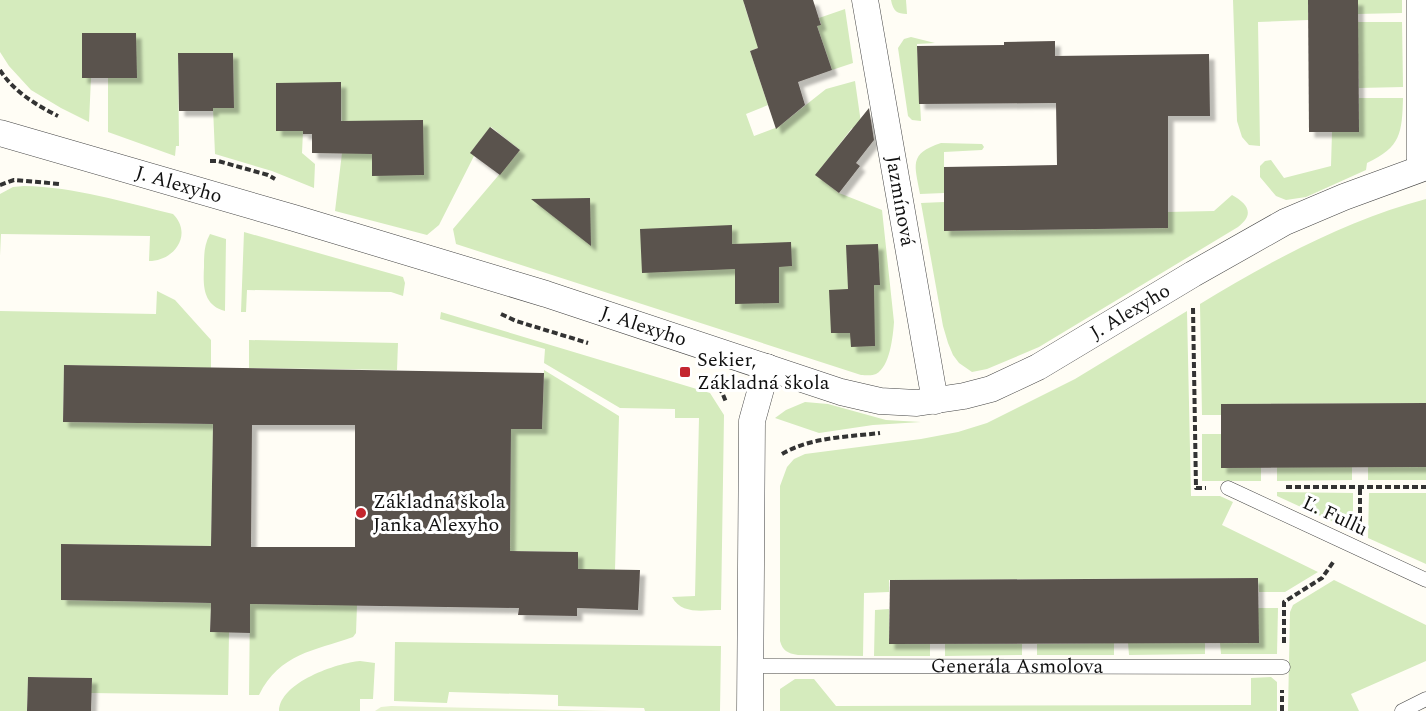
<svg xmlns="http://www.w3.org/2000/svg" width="1426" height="711" viewBox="0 0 1426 711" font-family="Spectral,serif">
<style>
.green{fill:#d5ebbd}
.pitch{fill:#e6f2cf}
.building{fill:#5a524d;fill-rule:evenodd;filter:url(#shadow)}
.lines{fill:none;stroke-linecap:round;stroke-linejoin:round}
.service-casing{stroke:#444;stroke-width:15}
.minor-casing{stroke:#444;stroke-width:27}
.path{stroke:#333;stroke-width:4;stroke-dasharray:6 3;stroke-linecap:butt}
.service{stroke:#fff;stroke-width:14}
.minor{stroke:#fff;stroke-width:26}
.poi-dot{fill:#c4262e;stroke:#fff;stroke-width:2}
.labels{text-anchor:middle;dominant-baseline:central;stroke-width:6;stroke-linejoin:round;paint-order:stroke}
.street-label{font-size:20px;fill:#111;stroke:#fff}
.poi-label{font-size:20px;fill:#111;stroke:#fff;text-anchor:start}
</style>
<defs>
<filter id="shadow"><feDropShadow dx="5.5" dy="5.5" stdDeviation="1.5" flood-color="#0004"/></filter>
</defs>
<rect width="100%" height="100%" fill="#fffdf5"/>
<!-- green -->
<g class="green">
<path d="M0,0H755L744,4L752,29L776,41L750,51L768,105L746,114L754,136L778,127L826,89L855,81L863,137L852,128L816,175L839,193L882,210L894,322C893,336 890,367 876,374C872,376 865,375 861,375L456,244L453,229L520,150L491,127L471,152L474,156L439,225L427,235L335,211L342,153L341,82L276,131H303L302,153L315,164L314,188L272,171L215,154L213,108L234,107L233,53H178L179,146H176L175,156L108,132V78L129,48L136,47V33H82V78H91L89,122L61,108L31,90L9,66L0,52Z"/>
<path d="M891,0H906L907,14C897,14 893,11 891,0Z"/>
<polygon points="1233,0 1308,0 1308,20 1258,22 1260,146 1249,145 1242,137 1237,121"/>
<polygon points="1358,0 1402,0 1402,13 1358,14"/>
<polygon points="845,9 853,63 832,70 817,26 821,24 819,18"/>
<polygon points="1357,22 1402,22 1403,87 1359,88"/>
<polygon points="911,37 935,43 917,44 921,121 912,120 908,116 898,48 904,39"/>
<path d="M1359,98H1403C1402,133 1401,147 1367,163L1366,170L1306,197L1286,200L1276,196L1260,177V166L1265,161L1271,160L1284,178L1331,166L1332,132L1359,131Z"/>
<path d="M941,143L982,144L984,147L982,150L944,152V193L920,194C915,165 908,154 941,143Z"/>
<path d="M24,186C75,187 124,202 173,214C193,234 175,261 149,261L150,236L1,234L0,256V194L13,187Z"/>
<path d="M1232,195C1248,204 1255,214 1238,227L1039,347L987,369L972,372L959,363L953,355L948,343L943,326L921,203L944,202L945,231L1167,228V212L1214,211Z"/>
<path d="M1426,199V403L1221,404V415H1202L1200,304C1271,261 1346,220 1426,199Z"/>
<polygon points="244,232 403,277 405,283 403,296 391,292 247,290 246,312 241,312"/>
<path d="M210,234L226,239L225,311C203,305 203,286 204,267C204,255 204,245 210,234Z"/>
<polygon points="157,291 175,300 211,340 211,368 64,365 63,422 213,424 211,546 62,544 61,600 211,603 210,632 229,632 228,695 91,693 92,678 28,677 27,711 0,711 0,311 156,314"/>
<path d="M1187,311L1191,496H1220L1233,502L1222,525L1318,572L1285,592H1259L1258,578L889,580V592L864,593L863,656L798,655C787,653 783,651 780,641V486L787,467L794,459L805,454L921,439L958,432L987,423L1075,379Z"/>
<path d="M441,312L710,393L724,415L721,610C702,610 682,615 672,597L695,596L699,418H675V409L620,408L544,363L545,349L440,319Z"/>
<polygon points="249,340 398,343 397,370 249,368"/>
<polygon points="544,370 619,416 615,570 578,589 578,552 510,551 511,429 542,429"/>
<polygon points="805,402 828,404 886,420 921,422 873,425 819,433 775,418 786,410"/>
<polygon points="1202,434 1221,434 1221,467 1261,467 1261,481 1202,481"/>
<polygon points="1277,467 1352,467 1352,480 1277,481"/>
<rect x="1368" y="467" width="58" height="13"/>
<polygon points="1277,492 1353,493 1353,531 1277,496"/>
<polygon points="1369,493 1426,493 1426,564 1368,538"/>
<polygon points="1334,580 1426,625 1426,661 1351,694 1359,711 1288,711 1290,612 1293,605"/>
<path d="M250,604L357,605L356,633L353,637C314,651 280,653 259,695H249Z"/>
<polygon points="1258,608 1278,608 1277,654 1221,654 1220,643"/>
<polygon points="889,609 889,644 930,644 930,656 874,656 875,610"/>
<polygon points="395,642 721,646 720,711 645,711 644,708 558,706 558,695 449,692 447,703 394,701"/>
<polygon points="1114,643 1114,655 1037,655 1037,644"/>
<polygon points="1128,643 1205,643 1205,654 1129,655"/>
<polygon points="945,644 1022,644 1022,655 945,656"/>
<path d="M360,661L375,663L373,699H360V711H279C280,682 337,663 360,661Z"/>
<polygon points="1271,677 1277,682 1277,711 780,711 780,689 795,679 814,679 836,706 1251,705 1251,678"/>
</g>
<!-- pitch -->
<polygon class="pitch" points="391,706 611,711 375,711 381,707"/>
<!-- building -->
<g class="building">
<polygon points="743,0 813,0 821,25 817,26 832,70 798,82 805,105 776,129 750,51 758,48"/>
<polygon points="1308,0 1358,0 1359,132 1309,132"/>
<polygon points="82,33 136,33 137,78 82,78"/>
<polygon points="1055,41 1055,56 1209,54 1210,116 1168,116 1168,228 944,231 944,167 1057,165 1056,103 919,104 917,46 1004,45 1004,42"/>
<polygon points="178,53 233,53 234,108 213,108 213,111 179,111"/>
<polygon points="341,82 341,121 423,120 424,175 372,176 372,154 312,153 312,134 303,134 303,131 276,131 276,83"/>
<polygon points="869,108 874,140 856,163 860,166 839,193 815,175"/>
<polygon points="490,127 520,150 500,175 470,153"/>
<polygon points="590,198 591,246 531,199"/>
<polygon points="732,225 732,244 791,242 792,266 779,267 779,303 735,304 735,269 642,273 640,229"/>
<polygon points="878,244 880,285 874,285 875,346 851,347 850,333 831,333 829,290 848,289 846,245"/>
<path d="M64,365L544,373L542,429H511L510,551L578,552V569L640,570L638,610L577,608V616L518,615L519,608L250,604V633L210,632L211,603L61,600V544L211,546L213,424L63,422ZM252,425H355V547H251Z"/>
<polygon points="1426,403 1426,467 1221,468 1221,404"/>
<polygon points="1258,578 1259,643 889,644 890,580"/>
<polygon points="28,677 92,678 91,711 27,711"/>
</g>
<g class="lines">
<!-- service casing -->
<g class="service-casing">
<g id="service">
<polyline points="1228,488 1426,580"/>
<path id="s1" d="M751,666L1283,667"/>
<polyline points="1402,711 1426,699"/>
</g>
</g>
<!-- minor casing -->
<g class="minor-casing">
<g id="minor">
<path id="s2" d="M865,0L935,401"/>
<polyline points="1420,0 1420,168"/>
<path id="s3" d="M0,133L294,218L546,294L841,392L880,401L917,403L964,396L991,389L1038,367L1193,274L1285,222L1344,197L1426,167"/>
<polyline points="750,711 752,421 767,367"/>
</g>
</g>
<!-- path -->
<g class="path">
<path d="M0,70C13,91 36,105 58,116"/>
<polyline points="210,161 218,161 268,175 275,179"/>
<polyline points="0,185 14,180 60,184"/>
<polyline points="1193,308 1196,488 1206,488"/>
<polyline points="501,314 516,321 588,343"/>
<polyline points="711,382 722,392 726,402"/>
<path d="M782,454C811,437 847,437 880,433"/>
<polyline points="1286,487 1426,487"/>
<polyline points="1360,522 1360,487"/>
<polyline points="1284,643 1284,602 1322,578 1334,561"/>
<polyline points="1282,711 1282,690"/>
</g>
<!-- service -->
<use href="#service" class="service"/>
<!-- minor -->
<use href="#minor" class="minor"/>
</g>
<!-- markers -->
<g class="poi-dot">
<rect x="679" y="366" width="12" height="12" rx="3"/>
<circle cx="361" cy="513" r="6"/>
</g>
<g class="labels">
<!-- street labels -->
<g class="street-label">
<text stroke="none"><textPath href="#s3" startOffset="186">J. Alexyho</textPath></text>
<text stroke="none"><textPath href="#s2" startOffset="204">Jazmínová</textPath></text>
<text stroke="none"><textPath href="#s3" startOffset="1192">J. Alexyho</textPath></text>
<text stroke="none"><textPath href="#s3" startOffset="672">J. Alexyho</textPath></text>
<text transform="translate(1335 516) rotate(25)">Ľ. Fullu</text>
<text stroke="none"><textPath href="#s1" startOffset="266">Generála Asmolova</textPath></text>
</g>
<!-- poi labels -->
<g class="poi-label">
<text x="697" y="360">Sekier,<tspan x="697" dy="23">Základná škola</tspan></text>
<text x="373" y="502">Základná škola<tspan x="373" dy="23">Janka Alexyho</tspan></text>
</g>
</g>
</svg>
